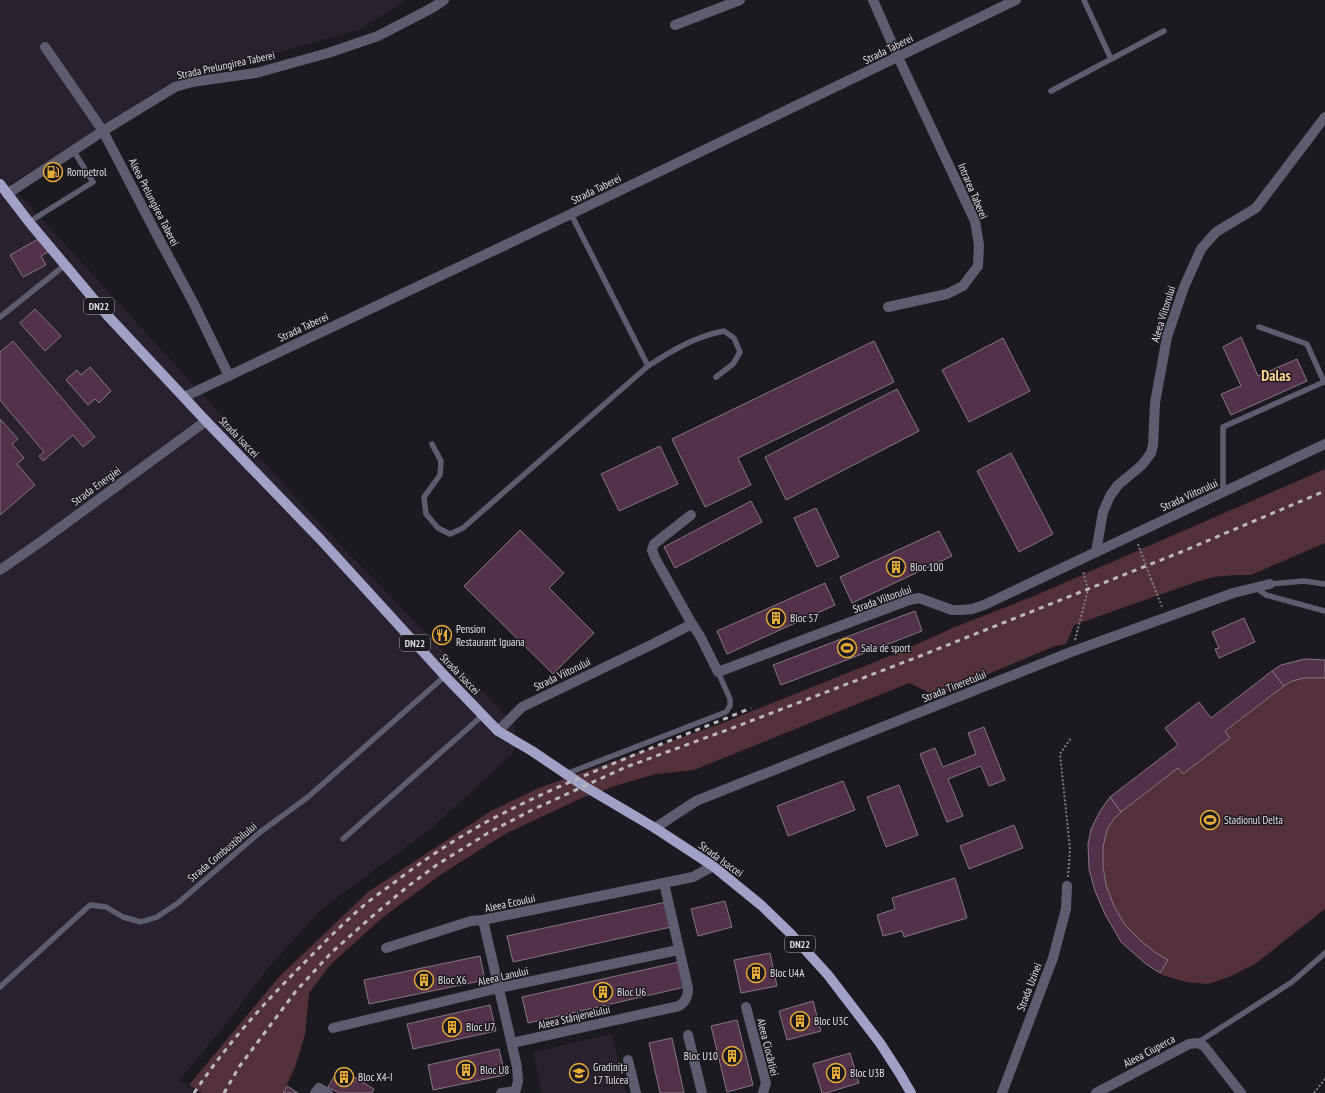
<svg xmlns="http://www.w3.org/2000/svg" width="1325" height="1093" viewBox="0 0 1325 1093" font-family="'PT Sans Narrow',sans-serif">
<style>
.built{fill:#29212e}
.green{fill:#53303a}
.building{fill:#54314b;stroke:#82787f}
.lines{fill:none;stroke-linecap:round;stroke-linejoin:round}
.path{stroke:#7f7b82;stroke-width:2;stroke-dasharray:2 2;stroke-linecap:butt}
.service{stroke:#5d5d6f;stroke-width:5.5}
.minor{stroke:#5d5d6f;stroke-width:10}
.tertiary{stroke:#5d5d6f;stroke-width:10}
.primary{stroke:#9fa1c6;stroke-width:10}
.rail{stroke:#bbb8be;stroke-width:3;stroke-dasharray:5 5;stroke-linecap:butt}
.path-bridge{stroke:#7f7b82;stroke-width:2;stroke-dasharray:2 2;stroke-linecap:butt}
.labels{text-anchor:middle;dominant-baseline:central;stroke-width:3;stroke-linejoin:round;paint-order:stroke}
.shield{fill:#1d1921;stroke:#a6a3a9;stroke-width:1}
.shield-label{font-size:10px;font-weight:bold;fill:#e1dee3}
.street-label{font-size:11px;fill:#e1dee3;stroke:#1d1921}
.poi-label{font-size:11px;fill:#e1dee3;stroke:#1d1921;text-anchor:start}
.district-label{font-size:15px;font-weight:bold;fill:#fdd68e;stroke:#1d1921}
</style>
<rect width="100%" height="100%" fill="#1d1921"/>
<!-- built -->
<g class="built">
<polygon points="0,0 407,0 358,30 177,81 10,184 323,527 515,725 514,752 433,827 319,911 268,968 222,1029 179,1080 197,1093 0,1093"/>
<polygon points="612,1034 626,1093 542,1093 533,1052"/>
</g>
<!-- green -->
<g class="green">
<polygon points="1325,469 1325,543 1251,575 1234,575 1214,577 1193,583 1074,625 1066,644 1055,646 936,696 909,683 694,770 656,774 615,786 584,797 505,834 440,875 382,918 330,965 309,993 305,1035 295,1067 283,1093 202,1093 189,1085 279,977 368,892 491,811 541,787 720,724 897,653 955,627 1034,596"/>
<polygon points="1305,659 1325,660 1325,909 1255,964 1229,977 1208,984 1186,982 1162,975 1146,964 1121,942 1105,915 1095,891 1089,869 1088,844 1091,829 1100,811 1110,797 1178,745 1165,728 1199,702 1211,718 1281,665"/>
</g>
<!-- building -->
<g class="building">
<polygon points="40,238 48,252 41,256 46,265 23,277 10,255"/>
<polygon points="35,309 61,336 45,351 20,323"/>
<polygon points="1241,337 1258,376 1297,359 1307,381 1231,415 1221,394 1241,386 1223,347"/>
<polygon points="1003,338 1030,391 969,422 942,370"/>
<polygon points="13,341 95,437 83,447 73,435 43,461 39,456 44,452 0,400 0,352"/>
<polygon points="874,341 894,382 738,458 751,485 705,507 672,439"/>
<polygon points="90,367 111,391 99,403 95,399 88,405 66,380 77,370 81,375"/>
<polygon points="897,389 919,431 786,500 765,457"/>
<polygon points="0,419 18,439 12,444 24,458 17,464 35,485 0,515"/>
<polygon points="660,446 678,484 619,511 601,474"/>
<polygon points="1011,453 1053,534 1019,552 977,471"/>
<polygon points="751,501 762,522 675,568 664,547"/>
<polygon points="816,508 839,557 817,567 794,518"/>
<polygon points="520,530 564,573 549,588 594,633 553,674 464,586"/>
<polygon points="939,531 952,556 852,603 840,577"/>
<polygon points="825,583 835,605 727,654 717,631"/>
<polygon points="915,611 922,631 781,685 773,665"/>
<polygon points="1244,618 1255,642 1219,658 1215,649 1219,648 1212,632"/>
<polygon points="1305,659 1325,660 1325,678 1304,678 1292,681 1284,686 1272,671 1281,665"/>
<polygon points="1272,671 1284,686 1225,731 1230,738 1183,774 1178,768 1121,812 1110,797 1178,745 1165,728 1199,702 1211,718"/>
<polygon points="984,727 1005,780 989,786 981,766 948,779 963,816 947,822 920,754 935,748 943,767 976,754 968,733"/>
<polygon points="843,781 855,810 788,836 777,806"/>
<polygon points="899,785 918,835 886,847 867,797"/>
<polygon points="1110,797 1121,812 1114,819 1107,830 1103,847 1103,866 1106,885 1114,906 1125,925 1141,941 1156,953 1168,960 1160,973 1146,964 1121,942 1105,914 1095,891 1089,869 1088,844 1091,829 1100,811"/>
<polygon points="1014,825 1023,848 969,869 960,846"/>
<polygon points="955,878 967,918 904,937 902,931 883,936 877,915 895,909 892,898"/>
<polygon points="725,901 732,927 698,936 691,909"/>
<polygon points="666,902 671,927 513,962 507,936"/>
<polygon points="770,953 777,986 741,993 734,960"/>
<polygon points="480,956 485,980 369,1004 364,980"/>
<polygon points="679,962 685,987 528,1023 522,997"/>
<polygon points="813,1001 821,1031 787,1040 779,1011"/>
<polygon points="490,1005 496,1031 413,1049 407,1024"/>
<polygon points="737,1020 753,1085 727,1092 711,1026"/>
<polygon points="672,1038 684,1093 660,1093 649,1043"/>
<polygon points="499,1049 505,1075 433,1090 428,1065"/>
<polygon points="850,1053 859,1083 826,1093 822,1093 813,1064"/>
<polygon points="339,1068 374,1089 372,1093 339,1093 328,1087"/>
<polygon points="287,1086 298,1093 283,1093"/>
</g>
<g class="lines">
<!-- path -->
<g class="path">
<polyline points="1151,579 1162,607"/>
<polyline points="1075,640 1088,590 1083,571"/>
<polyline points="1068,877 1070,849 1060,754 1071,738"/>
<polyline points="1314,1093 1325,1079"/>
</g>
<!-- service -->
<g class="service">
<polyline points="1084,0 1111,59"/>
<polyline points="1051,91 1164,31"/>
<polyline points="571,214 648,366"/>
<polyline points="29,222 93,182 73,150"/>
<polyline points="0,317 65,265"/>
<path d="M432,444L441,461L440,475L424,497L426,514L438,528L450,534L463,528L648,366C673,350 694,337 724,331L734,338L740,352L733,364L716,377"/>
<polyline points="1223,492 1223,427 1324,382 1307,344 1259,327"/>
<polyline points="1270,584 1304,581 1325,584"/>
<polyline points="1256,588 1266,595 1325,611"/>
<polyline points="566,774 726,712 730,706 730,699 718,672"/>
<polyline points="343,839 483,715"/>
<polyline points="0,987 90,905 106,907 123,917 141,922 157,917 178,903 259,833 308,797 445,676"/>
<polyline points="1197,1043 1292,982 1325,953"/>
</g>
<!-- minor -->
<g class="minor">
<polyline points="873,0 898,57 975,221 979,245 978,266 963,286 947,294 888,307"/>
<polyline points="675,25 740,0"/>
<polyline points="45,47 103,131 158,237 193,302 229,376"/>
<polyline points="7,194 103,131 175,87 192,82 256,73 328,53 378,36 432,8 444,0"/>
<polyline points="691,515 654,544 652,550 655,558 692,624"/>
<polyline points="1096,552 1103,512 1110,496 1118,485 1142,465 1151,453 1153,445 1155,403 1167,337 1184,287 1201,249 1216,232 1256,208 1325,117"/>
<polyline points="498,731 522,707 653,644 692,624 700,636 718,672 909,600 919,598 952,610 962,610 972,609 984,605 1325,444"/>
<polyline points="655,828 696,801 1071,652 1233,593 1270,584"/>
<polyline points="483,920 517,1067 518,1081 515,1093"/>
<polyline points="386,948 471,921 483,920 693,877 713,866"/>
<polyline points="746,1007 766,1083 763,1093"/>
<polyline points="333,1028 499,988 678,950"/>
<polyline points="688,1035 702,1093"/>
<path d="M512,1043L679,1006C686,1002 688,996 688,988L664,883"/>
<polyline points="628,1060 636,1093"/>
<polyline points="315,1093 319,1088 328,1093"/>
<polyline points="501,1093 515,1091"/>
<polyline points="1002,1093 1053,958 1066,909 1067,886"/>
<polyline points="1096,1093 1189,1044 1197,1043 1204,1046 1241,1093"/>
</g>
<!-- tertiary -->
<g class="tertiary">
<polyline points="184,397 571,214 1016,0"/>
<polyline points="0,570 39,543 206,421"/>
</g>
<!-- primary -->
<polyline class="primary" points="0,184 29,222 107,315 206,421 321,540 445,676 498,731 532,751 584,786 655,828 713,866 761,905 790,933 828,975 880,1043 900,1074 911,1093"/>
<!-- rail -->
<g class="rail">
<path d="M194,1093C225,1047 262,1005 301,966C321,946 340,926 361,908C370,900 381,892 391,885C422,861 455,839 490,820C574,776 664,744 751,708"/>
<polyline points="224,1093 239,1067 296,991 331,953 369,919 407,887 438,864 488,833 532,810 626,767 735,727 915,658 1181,552 1325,491"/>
</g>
<!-- path-bridge -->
<polyline class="path-bridge" points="1138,544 1151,579"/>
</g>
<!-- icons -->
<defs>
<g id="fuel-ring" transform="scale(1)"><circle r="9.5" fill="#1d1921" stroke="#e6ad36" stroke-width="1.5"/><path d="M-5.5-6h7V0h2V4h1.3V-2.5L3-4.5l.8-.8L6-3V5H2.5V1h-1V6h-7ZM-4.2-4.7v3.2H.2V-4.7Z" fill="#e6ad36"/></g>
<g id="building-ring" transform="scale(1)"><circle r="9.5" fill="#1d1921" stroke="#e6ad36" stroke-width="1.5"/><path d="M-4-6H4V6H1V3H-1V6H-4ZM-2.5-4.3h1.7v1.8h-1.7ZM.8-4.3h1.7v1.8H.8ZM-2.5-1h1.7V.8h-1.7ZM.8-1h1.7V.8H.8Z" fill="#e6ad36"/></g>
<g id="restaurant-ring" transform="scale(1)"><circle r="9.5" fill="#1d1921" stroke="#e6ad36" stroke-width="1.5"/><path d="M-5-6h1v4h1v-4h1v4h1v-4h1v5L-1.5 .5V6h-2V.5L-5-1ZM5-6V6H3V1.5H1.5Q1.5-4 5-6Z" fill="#e6ad36"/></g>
<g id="stadium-ring" transform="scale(1)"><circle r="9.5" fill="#1d1921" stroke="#e6ad36" stroke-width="1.5"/><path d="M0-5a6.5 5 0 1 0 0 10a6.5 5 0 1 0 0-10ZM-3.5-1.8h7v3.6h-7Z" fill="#e6ad36"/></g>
<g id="school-ring" transform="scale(1)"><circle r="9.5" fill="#1d1921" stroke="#e6ad36" stroke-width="1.5"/><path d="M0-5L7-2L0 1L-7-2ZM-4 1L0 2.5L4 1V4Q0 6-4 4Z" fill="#e6ad36"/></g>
</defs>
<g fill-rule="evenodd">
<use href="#fuel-ring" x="53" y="172"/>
<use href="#building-ring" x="896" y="567"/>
<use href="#building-ring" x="776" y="618"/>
<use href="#restaurant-ring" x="442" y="635"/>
<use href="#stadium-ring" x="847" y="648"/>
<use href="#stadium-ring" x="1210" y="820"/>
<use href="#building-ring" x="756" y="973"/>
<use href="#building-ring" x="424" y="980"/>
<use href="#building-ring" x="603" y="992"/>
<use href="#building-ring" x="800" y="1021"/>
<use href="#building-ring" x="452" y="1027"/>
<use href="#building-ring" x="732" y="1056"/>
<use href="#building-ring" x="466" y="1070"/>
<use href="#school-ring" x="579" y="1073"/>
<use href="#building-ring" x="836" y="1073"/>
<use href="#building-ring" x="344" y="1077"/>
</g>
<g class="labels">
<!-- shield labels -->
<g class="shield">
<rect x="84" y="298" width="30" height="16" rx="3"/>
<rect x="400" y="635" width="30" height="16" rx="3"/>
<rect x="785" y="936" width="30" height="16" rx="3"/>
</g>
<g class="shield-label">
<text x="99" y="306">DN22</text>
<text x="415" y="643">DN22</text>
<text x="800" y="944">DN22</text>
</g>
<!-- street labels -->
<g class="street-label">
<text transform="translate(888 49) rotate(-26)">Strada Taberei</text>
<text transform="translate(226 65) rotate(-12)">Strada Prelungirea Taberei</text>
<text transform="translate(596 189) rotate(-26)">Strada Taberei</text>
<text transform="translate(973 191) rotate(67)">Intrarea Taberei</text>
<text transform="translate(154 202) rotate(63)">Aleea Prelungirea Taberei</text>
<text transform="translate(1163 314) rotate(-73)">Aleea Viitorului</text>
<text transform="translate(303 327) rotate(-25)">Strada Taberei</text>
<text transform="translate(239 437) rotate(46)">Strada Isaccei</text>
<text transform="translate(96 486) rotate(-36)">Strada Energiei</text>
<text transform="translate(1189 495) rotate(-25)">Strada Viitorului</text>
<text transform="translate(882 599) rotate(-20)">Strada Viitorului</text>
<text transform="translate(460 674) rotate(46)">Strada Isaccei</text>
<text transform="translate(562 674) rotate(-26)">Strada Viitorului</text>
<text transform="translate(954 686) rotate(-22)">Strada Tineretului</text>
<text transform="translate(222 852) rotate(-40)">Strada Combustibilului</text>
<text transform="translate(721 859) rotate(36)">Strada Isaccei</text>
<text transform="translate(510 903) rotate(-12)">Aleea Ecoului</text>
<text transform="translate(503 976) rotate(-13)">Aleea Lanului</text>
<text transform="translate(1029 987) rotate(-69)">Strada Uzinei</text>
<text transform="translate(574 1017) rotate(-13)">Aleea Stânjenelului</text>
<text transform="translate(768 1047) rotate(76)">Aleea Ciocârliei</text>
<text transform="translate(1149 1051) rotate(-28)">Aleea Ciuperca</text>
</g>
<!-- poi labels -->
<g class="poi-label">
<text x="67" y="172">Rompetrol</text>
<text x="910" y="567">Bloc 100</text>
<text x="790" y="618">Bloc 57</text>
<text x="456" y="629">Pension<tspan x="456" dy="13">Restaurant Iguana</tspan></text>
<text x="861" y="648">Sala de sport</text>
<text x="1224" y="820">Stadionul Delta</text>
<text x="770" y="973">Bloc U4A</text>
<text x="438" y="980">Bloc X6</text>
<text x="617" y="992">Bloc U6</text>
<text x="814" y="1021">Bloc U3C</text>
<text x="466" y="1027">Bloc U7</text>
<text x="718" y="1056" text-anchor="end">Bloc U10</text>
<text x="593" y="1067">Gradinița<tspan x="593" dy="13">17 Tulcea</tspan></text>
<text x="480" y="1070">Bloc U8</text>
<text x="850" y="1073">Bloc U3B</text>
<text x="358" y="1077">Bloc X4-I</text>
</g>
<!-- district labels -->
<g class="district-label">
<text x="1276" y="375">Dalas</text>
</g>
</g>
</svg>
